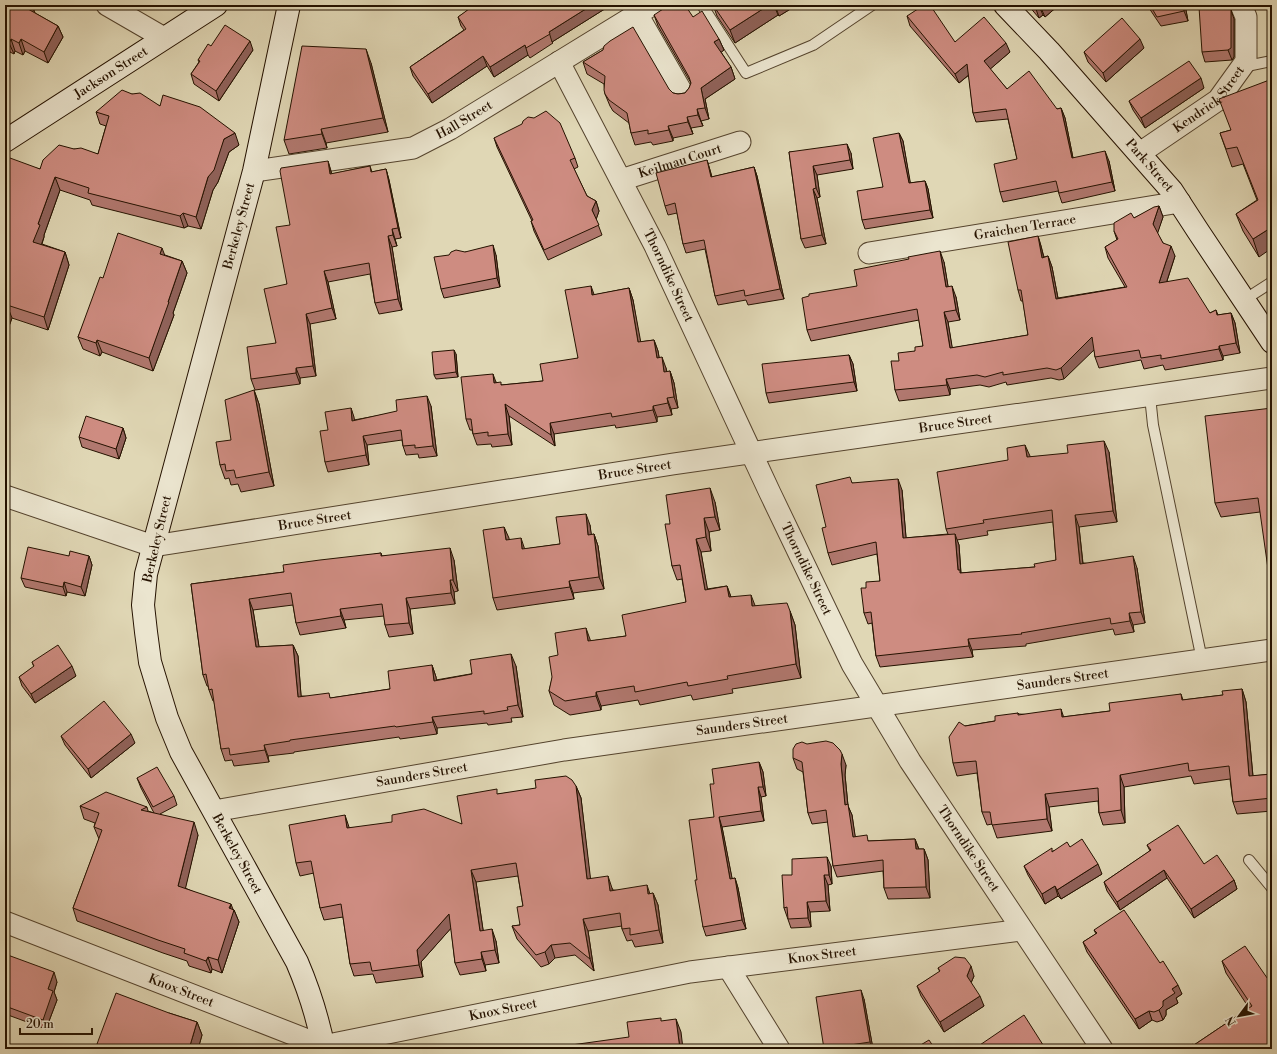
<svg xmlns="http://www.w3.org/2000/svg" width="1277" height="1054" viewBox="0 0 1277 1054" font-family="'Libre Bodoni',serif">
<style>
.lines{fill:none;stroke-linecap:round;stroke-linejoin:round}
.lane-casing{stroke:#54432d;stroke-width:12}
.street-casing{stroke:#54432d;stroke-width:23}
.secondary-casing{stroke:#251200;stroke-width:24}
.lane{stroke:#ebe5cf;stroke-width:10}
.street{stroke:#ebe5cf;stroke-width:21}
.secondary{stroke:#ebe5cf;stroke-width:22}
.wall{fill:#b1786f;stroke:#251200;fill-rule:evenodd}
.shaded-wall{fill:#90625a;stroke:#251200}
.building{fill:#ce8c81;stroke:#251200}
.labels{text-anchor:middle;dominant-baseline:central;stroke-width:3;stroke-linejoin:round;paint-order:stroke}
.street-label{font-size:13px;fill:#251200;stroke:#ebe5cf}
</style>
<rect width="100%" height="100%" fill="#e0d7b5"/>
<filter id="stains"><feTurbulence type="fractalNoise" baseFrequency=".005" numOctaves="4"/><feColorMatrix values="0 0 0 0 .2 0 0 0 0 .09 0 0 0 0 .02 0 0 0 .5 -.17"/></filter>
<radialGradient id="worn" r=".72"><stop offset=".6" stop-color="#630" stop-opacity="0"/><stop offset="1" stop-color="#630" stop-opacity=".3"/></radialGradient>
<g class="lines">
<!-- lane casing -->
<g class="lane-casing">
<g id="lane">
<polyline points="702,5 746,73 813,45 872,5"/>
<polyline points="1242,67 1272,61"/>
<polyline points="1244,300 1272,282"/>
<polyline points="1150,396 1153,425 1202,660"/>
<polyline points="1249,860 1272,888"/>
</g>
</g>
<!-- street casing -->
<g class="street-casing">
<g id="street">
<polyline points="107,5 164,38"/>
<polyline points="637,14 683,94"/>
<path id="s1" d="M559,62L655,246L770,493L852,664L910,761L1102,1049"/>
<path id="s2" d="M1140,153L1218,100L1246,61V17L1241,5"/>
<path id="s3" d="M254,171L413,148L450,129L652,5"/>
<path id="s4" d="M621,180L740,142"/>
<path id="s5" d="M869,253L1180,202"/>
<path id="s6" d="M5,496L153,546L673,464L1272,378"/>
<path id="s7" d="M214,811L564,750L1272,650"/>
<path id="s8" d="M5,922L323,1046L690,972L1022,930"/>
<polyline points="728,967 779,1049"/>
</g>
</g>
<!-- secondary casing -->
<g class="secondary-casing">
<g id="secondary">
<path id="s9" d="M289,5L254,171L146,574L143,605L146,632L150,662L167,718L181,752L297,962C309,990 318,1019 324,1049"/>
<path id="s10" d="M1005,5L1049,51L1172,191L1198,231L1272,342"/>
<path id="s11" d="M5,141L216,5"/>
</g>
</g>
<!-- lane -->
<use href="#lane" class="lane"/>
<!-- street -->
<use href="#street" class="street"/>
<!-- secondary -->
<use href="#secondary" class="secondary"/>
</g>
<!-- wall -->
<g class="wall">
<polygon points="5,5 32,5 35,13 58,26 63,37 48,63 25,51 23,55 15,51 14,54 10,52 5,61"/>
<polygon points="463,5 611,5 552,42 553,43 530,58 528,55 494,77 487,66 432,103 413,76 410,67 464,30 461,26 458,17 467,11"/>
<polygon points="713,5 797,5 779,16 778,15 735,43 717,16"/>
<polygon points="1028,5 1059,5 1045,17 1043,15 1039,18"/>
<polygon points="1147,5 1185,5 1188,21 1161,26"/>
<polygon points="654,15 693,17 719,39 724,50 721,52 731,67 735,79 705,99 709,119 701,121 703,126 691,128 693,134 673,138 673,141 653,145 651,142 635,145 631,133 629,123 613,111 610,106 605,94 604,84 587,74 583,62 603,50 669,89 673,93 678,94 685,93 689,88 691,83 658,26"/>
<polygon points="907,16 955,42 1010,52 990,69 1007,89 1057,109 1061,108 1065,118 1073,158 1109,161 1115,191 1062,203 1058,191 1003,202 1000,192 1017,159 1008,119 976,122 973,113 969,75 959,83 910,26"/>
<polygon points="1234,19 1234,57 1232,60 1205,62 1202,52"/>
<polygon points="211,46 253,50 219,101 194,84 191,74 199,62 198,60"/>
<polygon points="1144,48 1106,82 1088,62 1084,52"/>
<polygon points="371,63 388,132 326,143 327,148 289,154 284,140"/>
<polygon points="1272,79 1259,257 1243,231 1236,214 1257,200 1243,164 1232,167 1220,133 1231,130"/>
<polygon points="1204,88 1145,128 1133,110 1129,101"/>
<polygon points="132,94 160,106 239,145 229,152 218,182 213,190 201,229 188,226 184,228 92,205 90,200 60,190 44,235 44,237 42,244 65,252 69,265 48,330 12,318 5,337 5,161 40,169 74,149 98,154 106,126 100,124 96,112"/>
<polygon points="899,133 903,141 910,183 925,181 928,189 933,218 865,229 862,220 883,187"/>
<polygon points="494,138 575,158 578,167 574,169 587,196 596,201 599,211 596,219 602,235 548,260 534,231 531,221 532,221 497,147"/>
<polygon points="789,152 851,153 853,169 817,175 820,197 817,198 826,244 805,248 801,239"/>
<polygon points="707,160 712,177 754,167 757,176 784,299 748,305 746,300 718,305 715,296 705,249 686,253 683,244 677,213 668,215 665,206"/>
<polygon points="328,161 332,174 370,166 372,172 386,169 389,180 401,238 395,239 397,246 392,247 402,310 379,314 375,303 370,274 328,282 336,319 310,324 316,376 300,378 300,384 255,390 251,379 276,343 287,284 290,225"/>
<polygon points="1159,206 1163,217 1157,233 1163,243 1175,256 1167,281 1210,313 1216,310 1218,315 1231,313 1235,323 1240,353 1223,356 1223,360 1165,370 1163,365 1144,369 1141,360 1099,368 1095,357 1094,349 1064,379 1059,380 1051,378 1007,385 1006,382 989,387 980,385 950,389 950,395 899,401 895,390 899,361 923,346 919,320 811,341 807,330 857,286 944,262 948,287 956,297 960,320 948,322 952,348 1028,335 1023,301 1021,301 1018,290 1038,236 1041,246 1044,257 1048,256 1052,267 1058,298 1125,287 1108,258 1105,247 1117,240 1114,231 1134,218"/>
<polygon points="465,252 496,255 500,287 444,298 441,289"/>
<polygon points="165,255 182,261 187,273 173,313 174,315 153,371 102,352 100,356 83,349 78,337 103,278"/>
<polygon points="629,288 633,300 640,342 654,340 658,351 659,357 666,368 667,372 670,371 674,383 678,408 671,409 672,415 657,417 657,422 616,428 615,425 554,434 555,446 509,416 512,445 492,447 491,444 477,445 473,434 472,430 470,430 466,419 496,382 502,385 543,381 578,358 594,295"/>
<polygon points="456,354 458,377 436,379 434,375"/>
<polygon points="849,355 853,364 857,391 769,403 766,393"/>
<polygon points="254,390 259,404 274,486 241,492 238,484 231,485 229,478 225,479 220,465"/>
<polygon points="431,406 437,456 419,458 418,454 406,455 403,446 402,440 367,445 369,465 328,472 325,462 328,430 351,408 354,420"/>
<polygon points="1272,408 1260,512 1221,517 1215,503"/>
<polygon points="123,428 126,438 119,459 82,447 79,437"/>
<path d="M1109,452L1117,522L1079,527L1083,563L1137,568L1145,623L1133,625L1134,632L1115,635L1113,629L1026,644V646L972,650L973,657L880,667L876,656L872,623L868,624L864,613L866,588L880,581L877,554L832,565L828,553L852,483L902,490L906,538L948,534L946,529L1030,457ZM1053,522L1056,560L1035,567L961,573L959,545L957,540L988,535L987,531Z"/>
<polygon points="715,502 720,530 709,532 711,551 701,552 707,589 727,586 731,597 755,606 790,611 795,625 801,678 732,689 733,693 693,700 691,695 640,705 638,700 601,706 601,710 570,715 554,705 549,691 558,655 591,641 626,636 686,602 682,579 677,580 672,566 670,524"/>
<polygon points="590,525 591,535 594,534 598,546 604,589 573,593 574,599 497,610 493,598 504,527 509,540 525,549 560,544"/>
<polygon points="381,553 382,556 454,560 458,591 454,592 455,604 410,609 413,634 389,637 385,625 384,616 344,620 346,628 300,635 296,623 293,605 253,610 259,647 293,645 298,656 301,696 331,698 390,689 432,665 436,677 436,680 516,666 523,717 511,718 512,722 488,725 487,723 437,728 437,734 400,739 399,737 294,752 294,753 268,756 269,762 234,766 232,760 225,761 221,749 214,701 213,701 209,690 208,686 207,686 203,675 191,584 284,572"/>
<polygon points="69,556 89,556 92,565 85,596 67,592 66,596 25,587 21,578"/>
<polygon points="32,662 76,676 35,703 22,686 19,677 34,667"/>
<polygon points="1242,689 1246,702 1253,776 1272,774 1272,811 1237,814 1233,802 1230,779 1194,784 1191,776 1124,787 1125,823 1103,825 1099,813 1098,801 1049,807 1052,831 997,838 992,824 987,825 982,812 977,773 957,776 953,763 965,726 995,721 1018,713 1019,714 1063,717 1110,711 1181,694 1183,700 1223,695"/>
<polygon points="61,736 135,743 91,778 65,745"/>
<polygon points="793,758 846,765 845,775 848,806 852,815 855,837 869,841 915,839 919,849 924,849 928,860 930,898 888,899 884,888 883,871 837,877 833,866 828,822 812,824 808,813 803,772 797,769"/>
<polygon points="759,762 763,772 766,796 761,797 764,821 722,827 732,879 735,878 738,888 746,929 706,936 703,927 697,880 714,817"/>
<polygon points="137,778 174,796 177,805 160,814 198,835 185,888 234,910 239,922 222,973 212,969 211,973 189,966 187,961 163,953 77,921 73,908 99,839 94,827 95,823 84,819 80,806 147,807 148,811 154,813 141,788"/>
<polygon points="576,786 581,798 590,879 612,888 613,890 650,894 653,893 658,905 663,943 635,947 632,940 627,941 622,929 622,926 588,931 594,971 575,955 555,958 549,964 541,967 517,939 512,926 520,925 523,906 518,876 476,882 483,930 496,941 499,963 485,965 486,971 460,975 455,963 451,928 421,962 423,977 376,983 373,974 354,976 350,964 343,917 324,920 320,908 314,873 300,876 296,863 349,828 462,824 498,794"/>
<polygon points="1147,845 1204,864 1234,880 1237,889 1194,918 1167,878 1120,910 1107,891 1104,882 1150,851"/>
<polygon points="1070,847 1102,874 1061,899 1058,896 1045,904 1028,875 1024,866 1053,851"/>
<polygon points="831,866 832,884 828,885 830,911 810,912 811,927 791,928 784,908 792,875"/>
<polygon points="1094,930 1160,963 1182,994 1176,998 1178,1003 1166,1010 1166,1015 1163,1020 1157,1022 1152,1020 1139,1029 1087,952 1083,942 1096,934"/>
<polygon points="5,954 57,982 54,992 57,1000 46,1029 8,1015 5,1024"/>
<polygon points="1222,961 1272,985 1272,1049 1194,1045 1249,1008 1226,973"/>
<polygon points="938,968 974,976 971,983 984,1006 944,1032 921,996 917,986 940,972"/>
<polygon points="864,999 873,1049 824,1049"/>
<polygon points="169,1013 197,1022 202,1035 198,1049 99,1049 97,1044"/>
</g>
<!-- shaded-wall -->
<g class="shaded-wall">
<polygon points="30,5 32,5 35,14 28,9"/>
<polygon points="592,5 611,5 552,42 549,32"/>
<polygon points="769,5 774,5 778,15 735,43 730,30"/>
<polygon points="775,5 797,5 779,16"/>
<polygon points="1045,5 1059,5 1045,17 1041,8"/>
<polygon points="1183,5 1185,5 1188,21 1184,11"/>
<polygon points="1039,6 1043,15 1039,18 1036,9"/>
<polygon points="1231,10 1234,19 1234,57 1232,60 1228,50"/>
<polygon points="58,26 63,37 48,63 44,52"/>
<polygon points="11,39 15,51 14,54 9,43"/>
<polygon points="21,39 25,51 23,55 19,43"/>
<polygon points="719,39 724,50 719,54 714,42"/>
<polygon points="1140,39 1144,48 1106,82 1103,73"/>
<polygon points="6,41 10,52 5,61 5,43"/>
<polygon points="250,41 253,50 219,101 216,91"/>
<polygon points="1006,43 1010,52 988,71 984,61"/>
<polygon points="525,45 528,55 494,77 490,67"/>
<polygon points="366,49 371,63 388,132 383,118"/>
<polygon points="483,56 487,66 432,103 428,94"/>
<polygon points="967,64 971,73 959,83 955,74"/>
<polygon points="731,67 735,79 705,99 709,119 705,108 701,88"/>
<polygon points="1201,78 1204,88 1145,128 1141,118"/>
<polygon points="1061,108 1065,118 1075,168 1072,158"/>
<polygon points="697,109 701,121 703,126 698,115"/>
<polygon points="687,117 691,128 693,134 688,122"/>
<polygon points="668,126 673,138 673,141 669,130"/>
<polygon points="321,129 326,143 327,148 322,134"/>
<polygon points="235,133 239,145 229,152 218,182 213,190 201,229 196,217 208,177 224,139"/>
<polygon points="899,133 903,141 912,192 909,183"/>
<polygon points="847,144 851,153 853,169 850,160"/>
<polygon points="1105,151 1109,161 1115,191 1112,182"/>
<polygon points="707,160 710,170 714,186 711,177"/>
<polygon points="328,161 331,172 334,185 330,174"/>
<polygon points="813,166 817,175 820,197 816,188"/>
<polygon points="754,167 757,176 784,299 780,289"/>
<polygon points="386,169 389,180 401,238 398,228"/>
<polygon points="55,177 60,190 44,235 44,237 38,254 33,242 38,224"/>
<polygon points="925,181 928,189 933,218 930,210"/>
<polygon points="813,189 817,198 826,244 822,235"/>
<polygon points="596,201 599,211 596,220 592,210"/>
<polygon points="1159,206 1163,217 1157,235 1153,224"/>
<polygon points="183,213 188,226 184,228 180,216"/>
<polygon points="1272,227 1272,248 1259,257 1253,239"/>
<polygon points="392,229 395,239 397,246 393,235"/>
<polygon points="388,236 392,247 402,310 398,299"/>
<polygon points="1038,236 1041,246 1046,268 1042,258"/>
<polygon points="493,245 496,255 500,287 497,278"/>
<polygon points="1171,246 1175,256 1163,293 1159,283"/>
<polygon points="162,248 167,261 160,254"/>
<polygon points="940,251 944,262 950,298 946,287"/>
<polygon points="65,252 69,265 48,330 44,317"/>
<polygon points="1048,256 1052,267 1060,309 1056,299"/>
<polygon points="182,261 187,273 173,313 174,315 153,371 149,358"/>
<polygon points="324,271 328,282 336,319 332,308"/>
<polygon points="591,286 595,297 592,295"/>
<polygon points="952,286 956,297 960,320 956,310"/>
<polygon points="629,288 633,300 643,354 638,342"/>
<polygon points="7,305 12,318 5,337 5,312"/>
<polygon points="944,312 948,322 954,358 950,348"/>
<polygon points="1231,313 1235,323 1240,353 1236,343"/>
<polygon points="306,314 310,324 316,376 313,366"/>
<polygon points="1092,337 1096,348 1064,379 1061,368"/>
<polygon points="97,340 102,352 100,356 96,343"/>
<polygon points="654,340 658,351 661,369 657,358"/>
<polygon points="1219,346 1223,356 1223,360 1219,349"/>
<polygon points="454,350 456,354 458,377 456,372"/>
<polygon points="849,355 853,364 857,391 854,382"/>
<polygon points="662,357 666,368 668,383 664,372"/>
<polygon points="296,368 300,378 300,384 296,373"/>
<polygon points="670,371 674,383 678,408 674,397"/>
<polygon points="493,374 497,385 494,383"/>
<polygon points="946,379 950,389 950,395 947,385"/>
<polygon points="254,390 259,404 274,486 269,472"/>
<polygon points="427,396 431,406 437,456 433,446"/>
<polygon points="667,398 671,409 672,415 668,403"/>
<polygon points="505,404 509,416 512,445 508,434"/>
<polygon points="653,406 657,417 657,422 653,410"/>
<polygon points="351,408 354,417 356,430 352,421"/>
<polygon points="550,423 554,434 555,446 551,435"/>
<polygon points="123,428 126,438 119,459 116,449"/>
<polygon points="363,436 367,445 369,465 366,455"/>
<polygon points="1104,441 1109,452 1117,522 1113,511"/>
<polygon points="1025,445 1030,456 1031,469 1027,457"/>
<polygon points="898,479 902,490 907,549 903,538"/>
<polygon points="710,488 715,502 720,530 715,517"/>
<polygon points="586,514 590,525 593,546 588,535"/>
<polygon points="1075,515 1079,527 1084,575 1080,564"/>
<polygon points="704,518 709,532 711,551 706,537"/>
<polygon points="504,527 509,538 511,552 506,540"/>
<polygon points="594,534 598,546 604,589 599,577"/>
<polygon points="955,534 959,545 961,575 958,570"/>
<polygon points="521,538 525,550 522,549"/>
<polygon points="696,539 701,552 710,603 705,590"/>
<polygon points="450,548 454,560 458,591 453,580"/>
<polygon points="89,556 92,565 85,596 81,587"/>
<polygon points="1133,556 1137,568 1145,623 1141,612"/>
<polygon points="450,580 454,592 455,604 451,593"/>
<polygon points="569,581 573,593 574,599 570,587"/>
<polygon points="64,582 67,592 66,596 63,587"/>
<polygon points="727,586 732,600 729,597"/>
<polygon points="751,595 756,608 752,606"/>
<polygon points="406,598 410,609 413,634 409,623"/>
<polygon points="249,599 253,610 261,659 256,647"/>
<polygon points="340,609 344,620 346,628 341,616"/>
<polygon points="790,611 795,625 801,678 796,664"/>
<polygon points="1129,613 1133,625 1134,632 1130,621"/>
<polygon points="586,628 591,642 588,641"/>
<polygon points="968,639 972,650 973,657 969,646"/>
<polygon points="293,645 298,656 302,708 298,697"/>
<polygon points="511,654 516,666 523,717 518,705"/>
<polygon points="432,665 436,677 438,692 434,681"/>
<polygon points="72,666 76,676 35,703 31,694"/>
<polygon points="1242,689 1246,702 1254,788 1249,776"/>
<polygon points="596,692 601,706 601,710 596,696"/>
<polygon points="1061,709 1065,721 1062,717"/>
<polygon points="432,717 437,728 437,734 433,722"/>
<polygon points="131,734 135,743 91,778 88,769"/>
<polygon points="264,745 268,756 269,762 265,750"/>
<polygon points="842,754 846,765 845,775 848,806 852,815 857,848 853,837 845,805 841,764"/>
<polygon points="759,762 763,772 766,796 763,787"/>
<polygon points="1120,775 1124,787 1125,823 1121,810"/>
<polygon points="576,786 581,798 592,891 587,879"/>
<polygon points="758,787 761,797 764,821 761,811"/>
<polygon points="1045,794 1049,807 1052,831 1047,819"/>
<polygon points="345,815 349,827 352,840 347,828"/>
<polygon points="719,817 722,827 734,888 730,879"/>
<polygon points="194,822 198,835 183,899 178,886"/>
<polygon points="915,839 919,850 916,849"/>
<polygon points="924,849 928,860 930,898 926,887"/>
<polygon points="827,857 831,866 832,884 829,875"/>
<polygon points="1098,864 1102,874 1061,899 1057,890"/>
<polygon points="471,870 476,882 485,943 480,931"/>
<polygon points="1164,870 1167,878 1120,910 1117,902"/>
<polygon points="824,875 828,885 830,911 826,901"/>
<polygon points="608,876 612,888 614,903 610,891"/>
<polygon points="735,878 738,888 746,929 742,920"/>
<polygon points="1234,880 1237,889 1194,918 1191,909"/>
<polygon points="647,885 651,897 648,894"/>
<polygon points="1055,886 1058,896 1045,904 1042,894"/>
<polygon points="653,893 658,905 663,943 659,930"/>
<polygon points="807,902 810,912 811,927 808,918"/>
<polygon points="231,904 234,912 234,910 239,922 222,973 218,960"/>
<polygon points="449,914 453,926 421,962 423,977 419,965 417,950"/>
<polygon points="583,919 588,931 594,971 590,959"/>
<polygon points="492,929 496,941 499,963 495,950"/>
<polygon points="551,945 555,958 549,964 545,952"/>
<polygon points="481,952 485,965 486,971 482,959"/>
<polygon points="208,957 212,969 211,973 206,961"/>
<polygon points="971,966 974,976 970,985 967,976"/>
<polygon points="54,972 57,982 54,992 57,1000 46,1029 43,1020 48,989"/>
<polygon points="1178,985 1182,994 1176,998 1178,1003 1166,1010 1166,1015 1163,1020 1159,1010 1163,1001 1172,989"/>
<polygon points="861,990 864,999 873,1049 870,1042"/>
<polygon points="980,996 984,1006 944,1032 940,1022"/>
<polygon points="5,1006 8,1015 5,1024"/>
<polygon points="1149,1011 1152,1020 1139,1029 1135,1019"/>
<polygon points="676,1019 681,1032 683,1049 680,1049"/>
<polygon points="197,1022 202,1035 198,1049 189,1049"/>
</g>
<!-- building -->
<g class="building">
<polygon points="5,5 30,5 28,9 58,26 44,52 21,39 19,43 11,39 9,43 6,41 5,43"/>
<polygon points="466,5 592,5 549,32 550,34 526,48 525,45 490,67 483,56 428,94 410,67 466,29 458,17 469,9"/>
<polygon points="669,5 685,5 693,17 702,11 719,39 714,42 731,67 701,88 705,108 697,109 698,115 687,117 688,122 668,126 669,130 648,134 648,130 631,133 627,113 609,100 605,94 604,90 605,76 583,62 603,50 604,46 610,41 633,27 669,89 673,93 678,94 685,93 689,88 691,83 689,77 654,15"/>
<polygon points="713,5 769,5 730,30"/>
<polygon points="924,5 930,5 955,42 984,17 1006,43 984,61 1007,89 1029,71 1057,109 1061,108 1072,158 1105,151 1112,182 1059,193 1056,181 1000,192 994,164 1017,159 1006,109 973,113 967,64 955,74 907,16"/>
<polygon points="1033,5 1045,5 1041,8 1039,6 1036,9"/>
<polygon points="1150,5 1183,5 1184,11 1157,17"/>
<polygon points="1229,5 1231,10 1231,48 1228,50 1202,52 1199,7"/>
<polygon points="1122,18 1140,39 1103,73 1084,52"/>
<polygon points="225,25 250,41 216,91 191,74 200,61 198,60 208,44 211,46"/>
<polygon points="302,46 366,49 383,118 321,129 322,134 284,140"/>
<polygon points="1189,61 1201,78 1141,118 1129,101"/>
<polygon points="1272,79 1272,227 1253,239 1236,214 1258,200 1237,147 1226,149 1220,133 1231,130 1219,99"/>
<polygon points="122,90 132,94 140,93 160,106 163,95 200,107 235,133 224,139 214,170 208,177 196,217 183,213 180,216 88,193 89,188 55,177 38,224 40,225 33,242 65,252 44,317 7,305 5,312 5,161 10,158 40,169 43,160 59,145 74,149 81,148 98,154 109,116 96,112"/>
<polygon points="546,111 560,123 575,158 570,160 587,196 596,201 592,210 599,225 544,250 531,221 533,220 494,138 522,124 523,121 528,117 534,118"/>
<polygon points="899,133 909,183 925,181 930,210 862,220 857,191 883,187 873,138"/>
<polygon points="847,144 850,160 813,166 816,188 813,189 822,235 801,239 789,152"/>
<polygon points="707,160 711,177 754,167 780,289 745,296 744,290 715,296 704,240 683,244 675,203 665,206 656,173"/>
<polygon points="328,161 330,174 370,166 371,172 386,169 398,228 392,229 393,235 388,236 398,299 375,303 369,263 324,271 332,308 306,314 313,366 296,368 296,373 251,379 247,347 276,343 264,289 287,284 276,227 290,225 280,171 281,168"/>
<polygon points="1159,206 1153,224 1163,243 1171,246 1159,283 1188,278 1210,313 1216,310 1217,315 1231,313 1236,343 1219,346 1219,349 1161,359 1161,355 1141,358 1139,350 1095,357 1092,337 1061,368 1056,370 1047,368 1003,375 1003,372 985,377 977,375 946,379 947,385 895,390 891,361 899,361 898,353 915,351 915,347 923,346 917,309 807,330 802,298 809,296 809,294 857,286 854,270 909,259 908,257 940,251 946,287 952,286 956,310 944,312 950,348 1028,335 1021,290 1018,290 1008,242 1038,236 1042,258 1048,256 1056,299 1127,287 1105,247 1118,239 1114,231 1114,223 1131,213 1134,218 1154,207"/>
<polygon points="118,233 162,248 160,254 182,261 168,302 169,302 149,358 97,340 96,343 78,337 100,277 103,278"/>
<polygon points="493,245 497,278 441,289 434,257 449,255 451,252 456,250 465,252"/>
<polygon points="591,286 592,295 629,288 638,342 654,340 657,358 662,357 664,372 670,371 674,397 667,398 668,403 653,406 653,410 612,417 611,413 550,423 551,435 505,404 508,434 488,436 488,432 473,434 471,419 466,419 461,377 493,374 494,383 501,382 501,385 543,381 540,364 578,358 565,290"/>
<polygon points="454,350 456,372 434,375 432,352"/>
<polygon points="849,355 854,382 766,393 762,364"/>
<polygon points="254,390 269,472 236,478 234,470 226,471 225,464 220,465 216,442 231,440 225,400"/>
<polygon points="427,396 433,446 415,448 415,445 403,446 401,430 363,436 366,455 325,462 320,431 328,430 325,412 351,408 352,421 397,411 396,400"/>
<polygon points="1272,408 1272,597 1258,498 1215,503 1205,416"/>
<polygon points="86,416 123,428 116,449 79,437"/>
<polygon points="1104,441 1113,511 1075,515 1080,564 1133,556 1141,612 1129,613 1130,621 1111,624 1110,618 1021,633 1022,634 968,639 969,646 876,656 871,612 864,613 861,588 866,588 866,582 880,581 876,542 828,553 822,528 826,527 816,485 850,477 852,483 898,479 903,538 955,534 958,570 960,570 960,573 1035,567 1034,564 1056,560 1052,510 983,520 984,523 946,529 937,472 1008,460 1007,448 1025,445 1027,457 1068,453 1067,445"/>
<polygon points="710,488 715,517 704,518 706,537 696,539 705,590 727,586 729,597 751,595 752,606 787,603 790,611 796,664 727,676 728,679 688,686 687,682 635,692 634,686 596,692 596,696 565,701 549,691 552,677 549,657 558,655 555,633 586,628 588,641 626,636 622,615 686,602 680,565 672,566 665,524 670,524 666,495"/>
<polygon points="586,514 588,535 594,534 599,577 569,581 570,587 493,598 483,530 504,527 506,540 521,538 522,549 560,544 556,517"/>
<polygon points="28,547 69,556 70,551 89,556 81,587 64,582 63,587 21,578"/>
<polygon points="450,548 453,580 450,580 451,593 406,598 409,623 385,625 382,604 340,609 341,616 296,623 291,593 249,599 256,647 293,645 298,697 329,693 330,698 390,689 388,671 432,665 434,681 472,674 470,660 511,654 518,705 507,707 508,710 484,714 484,711 432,717 433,722 396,727 395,726 290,740 290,741 264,745 265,750 230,755 229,748 221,749 212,689 209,690 206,674 203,675 191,584 284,572 283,565 320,560 381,553 381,556"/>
<polygon points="58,645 72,666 31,694 19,677 34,666 32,662"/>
<polygon points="1242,689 1249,776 1272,774 1272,798 1233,802 1229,766 1189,771 1188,763 1120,775 1121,810 1099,813 1098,788 1045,794 1047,819 992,825 990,812 982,812 976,761 953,763 949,737 959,722 965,726 995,721 995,716 1018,713 1018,715 1061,709 1062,717 1110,711 1109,703 1181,694 1182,700 1223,695 1222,691"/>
<polygon points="104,701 131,734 88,769 61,736"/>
<polygon points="826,741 833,743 840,750 842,754 841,764 845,805 848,804 853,837 867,835 868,841 915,839 916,849 924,849 926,887 884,888 883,860 833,866 826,810 808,813 802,762 793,758 793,749 796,744 802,742 807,744"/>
<polygon points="759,762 763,787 758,787 761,811 719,817 730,879 735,878 742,920 703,927 695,880 697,880 689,820 714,817 710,784 714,784 712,769"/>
<polygon points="157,767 174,796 153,807 137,778"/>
<polygon points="566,776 572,780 576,786 587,879 608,876 610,891 647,885 648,894 653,893 659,930 630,935 630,928 622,929 620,913 583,919 590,959 570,943 551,945 545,952 536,955 512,926 520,925 517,907 523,906 516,863 471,870 480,931 492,929 495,950 481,952 482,959 455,963 449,914 417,950 419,965 372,971 370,962 350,964 341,904 320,908 311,861 296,863 289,825 345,815 347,828 392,822 392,815 424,809 462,824 457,796 497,789 497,794 536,788 535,780"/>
<polygon points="106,792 147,807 141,810 194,822 178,886 231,904 229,908 234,910 218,960 208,957 206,961 184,953 185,949 158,940 73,908 102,830 94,827 99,813 80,806"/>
<polygon points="1178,825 1204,864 1217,855 1234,880 1191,909 1164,870 1117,902 1104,882 1151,850 1147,845"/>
<polygon points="1082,839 1098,864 1057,890 1055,886 1042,894 1024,866 1052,848 1052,852 1067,842 1070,847"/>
<polygon points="827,857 829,875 824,875 826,901 807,902 808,918 788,919 787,907 784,908 782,875 792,875 792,859"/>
<polygon points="1124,910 1160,963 1163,961 1178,985 1172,989 1175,993 1163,1001 1163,1006 1159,1010 1154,1012 1149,1011 1135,1019 1083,942 1097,933 1094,930"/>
<polygon points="1245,946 1272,985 1272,1049 1186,1049 1193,1044 1194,1045 1252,1006 1222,961"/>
<polygon points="5,954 54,972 48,989 53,991 43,1020 5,1006"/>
<polygon points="955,957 965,958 971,966 967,976 980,996 940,1022 917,986 940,971 938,968"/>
<polygon points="861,990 870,1042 824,1049 816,997"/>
<polygon points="116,993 169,1013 197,1022 189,1049 110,1049 97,1044"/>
<polygon points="1024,1015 1045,1048 1044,1049 974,1049"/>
<polygon points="661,1018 661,1021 676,1019 680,1049 557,1049 557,1047 629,1037 627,1022"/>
<polygon points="929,1040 935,1049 914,1049"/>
<polygon points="53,1045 64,1049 52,1049"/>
</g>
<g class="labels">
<!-- street labels -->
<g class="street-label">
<text stroke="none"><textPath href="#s11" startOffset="126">Jackson Street</textPath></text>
<text stroke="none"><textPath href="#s2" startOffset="88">Kendrick Street</textPath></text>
<text stroke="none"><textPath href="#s3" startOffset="219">Hall Street</textPath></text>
<text stroke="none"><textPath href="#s4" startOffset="62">Keilmau Court</textPath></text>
<text stroke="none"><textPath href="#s10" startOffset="216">Park Street</textPath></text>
<text transform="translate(239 226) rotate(-75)">Berkeley Street</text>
<text stroke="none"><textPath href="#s5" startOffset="158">Graichen Terrace</textPath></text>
<text stroke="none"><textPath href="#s1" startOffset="240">Thorndike Street</textPath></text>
<text stroke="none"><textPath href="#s6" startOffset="968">Bruce Street</textPath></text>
<text stroke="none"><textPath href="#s6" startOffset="644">Bruce Street</textPath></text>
<text stroke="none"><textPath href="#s6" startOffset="320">Bruce Street</textPath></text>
<text transform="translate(157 539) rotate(-77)">Berkeley Street</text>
<text stroke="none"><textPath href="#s1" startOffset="564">Thorndike Street</textPath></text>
<text stroke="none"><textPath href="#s7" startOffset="859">Saunders Street</textPath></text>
<text stroke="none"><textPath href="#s7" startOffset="535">Saunders Street</textPath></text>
<text stroke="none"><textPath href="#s7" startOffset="211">Saunders Street</textPath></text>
<text stroke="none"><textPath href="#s1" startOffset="888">Thorndike Street</textPath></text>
<text stroke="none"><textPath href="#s9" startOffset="887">Berkeley Street</textPath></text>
<text stroke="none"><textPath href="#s8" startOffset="849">Knox Street</textPath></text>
<text stroke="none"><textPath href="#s8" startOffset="189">Knox Street</textPath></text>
<text stroke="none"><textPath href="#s8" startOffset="525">Knox Street</textPath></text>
</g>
</g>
<!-- margin -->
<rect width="1277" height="1054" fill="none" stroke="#e0d7b5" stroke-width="20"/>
<rect x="6" y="6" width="1265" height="1042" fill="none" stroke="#251200" stroke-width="2"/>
<rect x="10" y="10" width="1257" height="1034" fill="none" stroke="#251200"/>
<!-- north arrow -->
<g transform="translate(1239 1016) rotate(238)" stroke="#ebe5cf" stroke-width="3" paint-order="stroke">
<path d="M0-3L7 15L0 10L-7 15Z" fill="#251200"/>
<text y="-6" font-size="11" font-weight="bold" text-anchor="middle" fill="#251200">N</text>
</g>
<!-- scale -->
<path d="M20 1028v6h72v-6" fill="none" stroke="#251200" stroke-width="2"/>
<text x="26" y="1028" font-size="12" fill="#251200" stroke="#ebe5cf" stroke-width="3" paint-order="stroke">20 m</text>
<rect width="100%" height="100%" filter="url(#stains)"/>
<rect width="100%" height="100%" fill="url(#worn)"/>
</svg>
